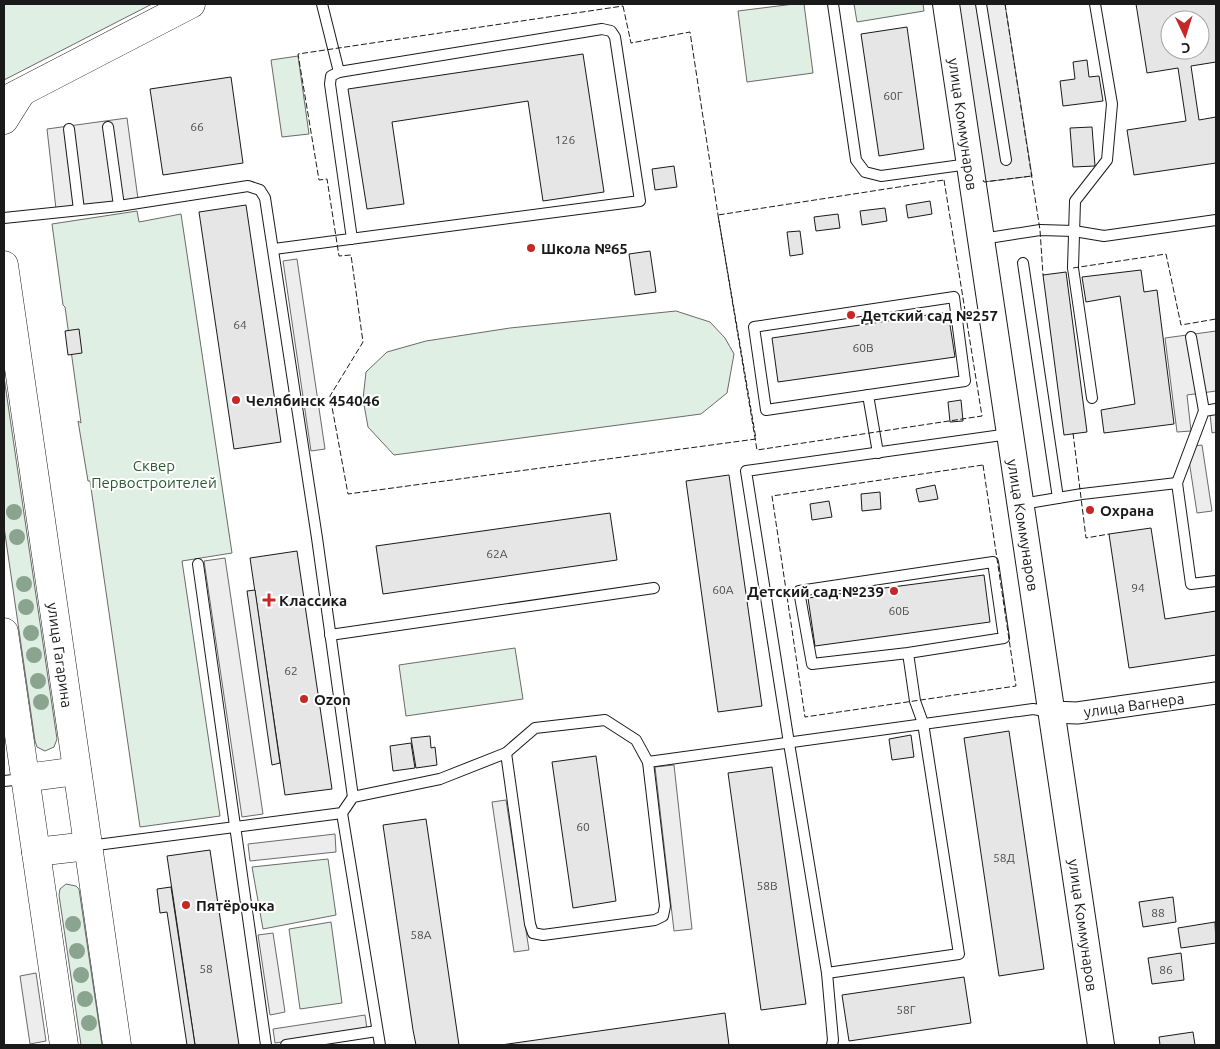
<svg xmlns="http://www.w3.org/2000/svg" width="1220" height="1049" viewBox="0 0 1220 1049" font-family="Ubuntu,sans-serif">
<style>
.green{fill:#e0efe3;stroke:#6a6a6a}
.parking{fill:#ededed;stroke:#6a6a6a}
.building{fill:#e6e6e6;stroke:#1a1a1a;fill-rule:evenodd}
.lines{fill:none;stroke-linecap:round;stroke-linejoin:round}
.service-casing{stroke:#1a1a1a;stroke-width:12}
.minor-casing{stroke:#1a1a1a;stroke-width:23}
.tertiary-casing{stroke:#1a1a1a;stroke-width:28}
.secondary-casing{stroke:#1a1a1a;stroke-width:29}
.primary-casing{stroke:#1a1a1a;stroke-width:29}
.service{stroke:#fff;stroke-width:10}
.minor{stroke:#fff;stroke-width:21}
.tertiary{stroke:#fff;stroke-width:26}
.secondary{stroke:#fff;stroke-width:28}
.primary{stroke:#fff;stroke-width:28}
.fence{stroke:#1a1a1a;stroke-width:1;stroke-dasharray:6 2.5;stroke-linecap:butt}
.tree{fill:#8aa48f}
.poi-dot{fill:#c62828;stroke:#fff;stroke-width:2}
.labels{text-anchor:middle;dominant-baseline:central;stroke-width:4;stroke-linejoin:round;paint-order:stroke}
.number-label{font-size:12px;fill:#4d4d4d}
.street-label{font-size:15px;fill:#1a1a1a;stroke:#fff}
.poi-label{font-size:15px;font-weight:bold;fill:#1a1a1a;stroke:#fff;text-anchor:start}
.park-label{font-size:15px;fill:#2b5a34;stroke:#fff}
</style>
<rect width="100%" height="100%" fill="#fff"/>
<!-- green -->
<g class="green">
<polygon points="4,4 152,4 4,80"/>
<polygon points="794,4 804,4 813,73 747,82 738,11"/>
<polygon points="854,4 923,4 924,11 857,22"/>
<polygon points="298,56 309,134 282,137 271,60"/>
<polygon points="137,211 139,222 181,214 232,553 182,561 220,816 140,827 90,481 88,481 78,421 81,423 65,307 63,305 52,224"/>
<polygon points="676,311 710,322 725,338 734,354 727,393 701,414 394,455 368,427 363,399 366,372 387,352 426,341 510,328"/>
<polygon points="4,377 57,739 54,747 45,751 37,747 35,741 4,527"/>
<polygon points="515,648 523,699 406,716 399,665"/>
<polygon points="328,859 336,915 263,929 252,867"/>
<polygon points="66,884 76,886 79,889 102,1045 81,1045 59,895 60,889"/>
<polygon points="331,922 342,1003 300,1009 289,929"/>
</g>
<!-- parking -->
<g class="parking">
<polygon points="958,4 1005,4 1032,176 984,182"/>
<polygon points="127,118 138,199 56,209 47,129"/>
<polygon points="297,259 325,449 311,451 283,261"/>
<polygon points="1216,331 1216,391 1187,395 1191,431 1177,432 1165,338"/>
<polygon points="1216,413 1216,432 1212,433 1210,414"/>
<polygon points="1202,445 1212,511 1197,513 1187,447"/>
<polygon points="225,558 263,814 242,817 204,561"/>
<polygon points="674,765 692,929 674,931 655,767"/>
<polygon points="506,800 529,950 514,952 492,802"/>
<polygon points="335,834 336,852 250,861 248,844"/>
<polygon points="273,933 285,1012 270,1015 258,935"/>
<polygon points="36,973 46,1041 30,1044 20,976"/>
<polygon points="365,1015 367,1029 275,1043 273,1029"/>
</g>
<!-- building -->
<g class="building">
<path d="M1136,4H1216V62L1191,66L1199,120L1216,117V163L1134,175L1127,130L1186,121L1178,68L1147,73ZM1170,20H1200V50H1170Z"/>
<polygon points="907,27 924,149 879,156 861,34"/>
<polygon points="583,54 604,192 543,201 528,101 392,122 404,204 367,209 348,89"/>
<polygon points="1087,60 1089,77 1099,76 1103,101 1063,106 1060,81 1075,79 1073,62"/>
<polygon points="231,77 243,163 163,175 150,89"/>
<polygon points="1092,127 1095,166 1073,167 1070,128"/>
<polygon points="674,166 677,187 655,190 652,169"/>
<polygon points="930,201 932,214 908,218 906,205"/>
<polygon points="246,205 281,442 234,449 199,212"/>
<polygon points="885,208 887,221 862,225 860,211"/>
<polygon points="838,214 840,228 816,231 814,217"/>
<polygon points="800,231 803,254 790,256 787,232"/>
<polygon points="650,251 656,292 635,295 629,254"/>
<polygon points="1141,270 1144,292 1157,290 1174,424 1104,433 1101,410 1135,404 1120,296 1086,302 1082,277"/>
<polygon points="1066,272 1087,432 1064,435 1043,275"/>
<polygon points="948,312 955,357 778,382 772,338"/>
<polygon points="79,329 82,353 68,355 65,331"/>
<polygon points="961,400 963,421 950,422 948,402"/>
<polygon points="729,475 762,706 718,712 686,481"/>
<polygon points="935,485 938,499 919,502 916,489"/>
<polygon points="880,492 881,509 862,511 861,494"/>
<polygon points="829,501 832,517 812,520 810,504"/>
<polygon points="1093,506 1094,513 1087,514 1086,507"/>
<polygon points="610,513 617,560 383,594 376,546"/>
<polygon points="1151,528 1165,619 1216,611 1216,655 1129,668 1109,534"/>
<polygon points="297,551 332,789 285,795 250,558"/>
<polygon points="984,575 990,622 815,646 808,598"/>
<polygon points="255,590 280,763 272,765 247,591"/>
<polygon points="1009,731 1044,969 999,976 964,738"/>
<polygon points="911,735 914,757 892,760 889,739"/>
<polygon points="430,736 431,748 435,747 437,765 416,768 411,738"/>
<polygon points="411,743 415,768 393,771 390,746"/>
<polygon points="596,756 616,901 573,908 552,762"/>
<polygon points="772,767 806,1004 761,1010 728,773"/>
<polygon points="426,819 459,1045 416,1045 413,1030 383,825"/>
<polygon points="210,850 214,877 239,1045 195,1045 167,856"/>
<polygon points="171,887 195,1045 187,1045 167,912 160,913 157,889"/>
<polygon points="1173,897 1176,922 1143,927 1139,902"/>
<polygon points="1215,922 1216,943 1181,948 1178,928"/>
<polygon points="1181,953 1184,980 1152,984 1148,958"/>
<polygon points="964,977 971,1023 849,1041 842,995"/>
<polygon points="725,1013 729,1045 501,1045"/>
<polygon points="1193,1032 1195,1045 1160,1045 1159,1037"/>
</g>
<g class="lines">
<!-- service casing -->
<g class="service-casing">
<g id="service">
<polyline points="322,4 339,72"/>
<polyline points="833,4 856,160 865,172 881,176 969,164"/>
<polyline points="981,4 1006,160"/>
<polyline points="108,127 119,206"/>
<polyline points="69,129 79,210"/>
<polyline points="4,218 119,206 248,186 260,190 265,198 317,538 353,797"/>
<polyline points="982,239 1040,230 1074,231 1104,236 1216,220"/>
<polyline points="274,249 640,201 615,37 611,31 602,29 339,72 331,76 330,84 352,239"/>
<polyline points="1023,263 1058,498"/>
<polygon points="954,297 965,381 766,410 754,327"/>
<polyline points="1191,337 1204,411"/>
<polyline points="868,395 878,453"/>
<polyline points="1092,398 1073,268 1075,201 1107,160 1112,104 1095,4"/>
<polyline points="1177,483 1204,411 1216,409"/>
<polyline points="1022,504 1082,494 1177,483 1191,584 1216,581"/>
<polyline points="198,564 266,1045"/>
<polyline points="330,635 654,588"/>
<polyline points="506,753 535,728 605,720 636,740 648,762"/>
<polyline points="4,781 24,779"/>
<polyline points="342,813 380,1045"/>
<polyline points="89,846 342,813 353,797 440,779 506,753 530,924 533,933 543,935 655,920 663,916 665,906 648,762 1033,709 1051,712"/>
<polyline points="827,973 959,954 923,723 915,701 908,653 1004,638 993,562 799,591 812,664 908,653"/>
<polyline points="286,1045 377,1031"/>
<polyline points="832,1045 833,1040 827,973 789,743 746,471 1009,434"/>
</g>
</g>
<!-- minor casing -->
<g class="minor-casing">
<polyline id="minor" points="1052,712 1077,713 1216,693"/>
</g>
<!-- tertiary casing -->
<g class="tertiary-casing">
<polyline id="tertiary" points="946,4 1101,1045"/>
</g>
<!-- secondary casing -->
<g class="secondary-casing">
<g id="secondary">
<polyline points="4,120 21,93"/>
<polyline points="4,265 117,1045"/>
<polyline points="4,632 64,1045"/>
<polyline points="25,778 77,771"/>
<polyline points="36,852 88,846"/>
</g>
</g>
<!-- primary casing -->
<g class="primary-casing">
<polyline id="primary" points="4,101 191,4"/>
</g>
<!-- service -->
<use href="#service" class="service"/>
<!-- minor -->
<use href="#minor" class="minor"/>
<!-- tertiary -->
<use href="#tertiary" class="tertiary"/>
<!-- secondary -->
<use href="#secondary" class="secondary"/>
<!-- primary -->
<use href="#primary" class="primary"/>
<!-- fence -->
<g class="fence">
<polyline points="1005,4 1040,230 1043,275 1044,275"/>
<polygon points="623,6 631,43 690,32 718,215 756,439 348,494 330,396 363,342 351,255 339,256 327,179 319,180 298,54"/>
<polygon points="944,180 982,416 757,450 718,215"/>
<polyline points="983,180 984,182 1032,176 1031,174"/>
<polyline points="1073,268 1166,254 1181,325 1216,319"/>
<polyline points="1073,433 1086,538 1109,534"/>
<polygon points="983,465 1016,686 805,717 772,496"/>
</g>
</g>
<!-- trees -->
<g class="tree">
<circle cx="14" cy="512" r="8"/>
<circle cx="17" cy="537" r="8"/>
<circle cx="24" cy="584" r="8"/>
<circle cx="26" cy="607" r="8"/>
<circle cx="31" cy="633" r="8"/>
<circle cx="34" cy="655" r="8"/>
<circle cx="38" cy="681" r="8"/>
<circle cx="41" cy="702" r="8"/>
<circle cx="73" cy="924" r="8"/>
<circle cx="77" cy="951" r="8"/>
<circle cx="81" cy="975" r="8"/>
<circle cx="85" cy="999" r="8"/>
<circle cx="89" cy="1023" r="8"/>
</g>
<!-- markers -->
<g class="poi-dot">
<circle cx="531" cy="248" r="5"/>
<circle cx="851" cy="315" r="5"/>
<circle cx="236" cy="400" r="5"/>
<circle cx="1090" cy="510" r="5"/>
<circle cx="894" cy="591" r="5"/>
<path d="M266.5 592.5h5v5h5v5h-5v5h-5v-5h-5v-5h5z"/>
<circle cx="304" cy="699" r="5"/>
<circle cx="186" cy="905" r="5"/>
</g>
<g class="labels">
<!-- number labels -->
<g class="number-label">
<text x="893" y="95">60Г</text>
<text x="197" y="126">66</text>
<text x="565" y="139">126</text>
<text x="240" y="324">64</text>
<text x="863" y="347">60В</text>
<text x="497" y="553">62А</text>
<text x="1138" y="587">94</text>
<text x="723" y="589">60А</text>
<text x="899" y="610">60Б</text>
<text x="291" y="670">62</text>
<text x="583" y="826">60</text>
<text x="1004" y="857">58Д</text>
<text x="767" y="885">58В</text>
<text x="1158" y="912">88</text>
<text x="421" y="934">58А</text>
<text x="206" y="968">58</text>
<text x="1166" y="969">86</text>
<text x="906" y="1009">58Г</text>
</g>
<!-- street labels -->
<g class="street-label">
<text transform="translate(963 124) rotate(82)">улица Коммунаров</text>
<text transform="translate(1023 525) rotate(81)">улица Коммунаров</text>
<text transform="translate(60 655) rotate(82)">улица Гагарина</text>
<text transform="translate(1134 705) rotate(-8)">улица Вагнера</text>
<text transform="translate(1083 925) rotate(82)">улица Коммунаров</text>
</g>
<!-- poi labels -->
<g class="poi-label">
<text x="541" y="248">Школа №65</text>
<text x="861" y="315">Детский сад №257</text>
<text x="246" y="400">Челябинск 454046</text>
<text x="1100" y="510">Охрана</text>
<text x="884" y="591" text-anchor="end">Детский сад №239</text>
<text x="279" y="600">Классика</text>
<text x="314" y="699">Ozon</text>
<text x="196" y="905">Пятёрочка</text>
</g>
<!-- park labels -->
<g class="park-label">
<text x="154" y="465">Сквер<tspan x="154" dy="17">Первостроителей</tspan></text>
</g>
</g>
<!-- border -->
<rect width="1220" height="1049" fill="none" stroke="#1a1a1a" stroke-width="10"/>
<!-- north arrow -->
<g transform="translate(1185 35) rotate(176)"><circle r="24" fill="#ffffff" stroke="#a3a3a3"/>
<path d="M0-4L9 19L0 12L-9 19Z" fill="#c62828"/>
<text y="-8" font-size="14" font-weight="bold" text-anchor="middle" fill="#1a1a1a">С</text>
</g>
</svg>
